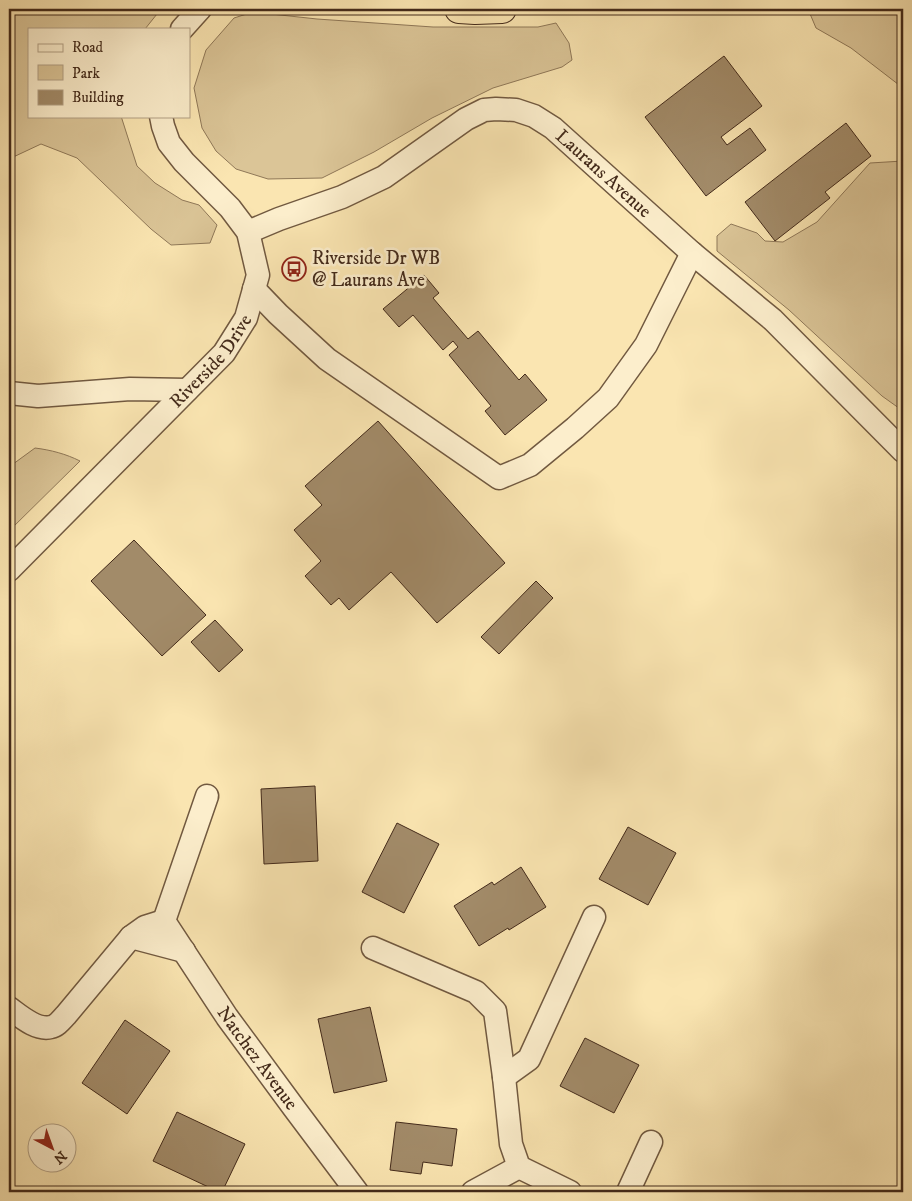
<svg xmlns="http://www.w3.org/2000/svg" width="912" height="1201" viewBox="0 0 912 1201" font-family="'IM FELL DW Pica',serif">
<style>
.green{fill:#dbc597;stroke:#8f7858}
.building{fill:#a28b69;stroke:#432a1a}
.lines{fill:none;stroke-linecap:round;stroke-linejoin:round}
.minor-casing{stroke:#715940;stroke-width:25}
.highway-casing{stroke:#432a1a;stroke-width:30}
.minor{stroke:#fceecc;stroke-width:22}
.highway{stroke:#fae5b1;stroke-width:28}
.labels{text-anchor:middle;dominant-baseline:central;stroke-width:5;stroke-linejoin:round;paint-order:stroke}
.street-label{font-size:19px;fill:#432a1a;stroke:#fceecc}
.poi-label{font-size:19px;fill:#432a1a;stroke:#fceecc;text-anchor:start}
</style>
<rect width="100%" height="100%" fill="#fae5b1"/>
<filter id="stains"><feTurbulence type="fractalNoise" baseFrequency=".004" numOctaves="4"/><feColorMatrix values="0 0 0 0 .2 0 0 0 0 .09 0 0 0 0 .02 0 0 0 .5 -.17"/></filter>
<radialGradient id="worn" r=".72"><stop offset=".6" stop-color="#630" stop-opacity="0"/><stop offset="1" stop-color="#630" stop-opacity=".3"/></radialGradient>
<!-- green -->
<g class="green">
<polygon points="20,9 155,9 157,14 145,29 29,29 29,116 121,116 137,166 155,183 182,200 199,205 217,225 210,243 171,245 151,229 77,158 41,144 9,159 9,15"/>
<polygon points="808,9 903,9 903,88 851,48 816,28"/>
<polygon points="253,12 317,19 433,27 538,27 556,23 569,43 572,60 562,67 493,88 432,118 374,152 322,178 268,179 236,169 216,151 202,128 194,88 206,50 234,18"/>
<polygon points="903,161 903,411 882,396 789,310 717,251 717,236 731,224 757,233 765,241 783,242 817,222 870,163"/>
<path d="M35,448C51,450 66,454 80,461L9,531V467Z"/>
</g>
<!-- building -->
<g class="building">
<polygon points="724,56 762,106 721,137 727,145 750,128 766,150 706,196 645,117"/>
<polygon points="846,123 871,156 825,192 830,198 775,241 745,202"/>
<polygon points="424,275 439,293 433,298 468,339 478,331 519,380 525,374 547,400 505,435 485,411 491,406 449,355 458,347 453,341 443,350 413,315 399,327 383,309"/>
<polygon points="378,421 505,563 437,623 391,572 349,610 339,598 331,605 305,576 321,561 294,530 322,505 305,486"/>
<polygon points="134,540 206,615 162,656 91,581"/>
<polygon points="536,581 553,598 499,654 481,637"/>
<polygon points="215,620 243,650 219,672 191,642"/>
<polygon points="315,786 318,861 264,864 261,789"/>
<polygon points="397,823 439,844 404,913 362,892"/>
<polygon points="628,827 676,853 648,905 599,879"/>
<polygon points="521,867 546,907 509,930 508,928 479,946 454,906 492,882 494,885"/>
<polygon points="370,1007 387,1081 334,1093 318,1019"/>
<polygon points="125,1020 170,1051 127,1114 82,1083"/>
<polygon points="585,1038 639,1065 614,1113 560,1086"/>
<polygon points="177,1112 245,1144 222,1192 219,1192 153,1161"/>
<polygon points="396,1122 457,1129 452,1166 423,1162 421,1174 390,1170"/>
</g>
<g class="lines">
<!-- minor casing -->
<g class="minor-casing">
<g id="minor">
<polyline points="182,29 200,9"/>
<path id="s1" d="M248,232L279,219L342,197L384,177L466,119L484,110L496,109L516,110L534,116L553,128L692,253L773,320L903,451"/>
<polyline points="254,289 278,314 327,359 499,478 530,465 575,428 608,398 646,345 692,253"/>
<polyline points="9,393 38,396 130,389 187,390"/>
<path id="s2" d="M9,570L224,353L246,318L258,275L248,232L230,208L184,162L169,143L163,126L161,116"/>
<path id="s3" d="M164,921L227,1017L294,1108L357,1192"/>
<polyline points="164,921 207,796"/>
<polyline points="131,937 184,951"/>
<polyline points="373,948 476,992 495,1011 504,1077 511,1144 519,1167 570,1192"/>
<path d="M9,1008C19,1015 36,1031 51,1027C57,1026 62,1019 66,1015L131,937L145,927L164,921"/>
<polyline points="504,1077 529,1059 594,917"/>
<polyline points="473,1192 519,1167"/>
<polyline points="628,1192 651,1142"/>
</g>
</g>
<!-- highway casing -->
<g class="highway-casing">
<polyline id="highway" points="459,9 475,10 502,9"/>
</g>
<!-- minor -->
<use href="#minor" class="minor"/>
<!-- highway -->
<use href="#highway" class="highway"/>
</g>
<!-- icons -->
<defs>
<g id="bus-ring" transform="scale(1.25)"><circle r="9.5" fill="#fceecc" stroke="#8f2418" stroke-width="1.5"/><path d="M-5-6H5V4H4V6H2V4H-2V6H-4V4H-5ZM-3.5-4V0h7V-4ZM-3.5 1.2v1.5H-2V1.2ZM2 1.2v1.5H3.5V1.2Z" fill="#8f2418"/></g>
</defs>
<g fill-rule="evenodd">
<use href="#bus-ring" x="294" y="269"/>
</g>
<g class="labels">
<!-- street labels -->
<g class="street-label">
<text stroke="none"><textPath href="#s1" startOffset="409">Laurans Avenue</textPath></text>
<text stroke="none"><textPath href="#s2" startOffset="291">Riverside Drive</textPath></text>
<text stroke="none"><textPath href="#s3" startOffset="166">Natchez Avenue</textPath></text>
</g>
<!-- poi labels -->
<g class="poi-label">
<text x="312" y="258">Riverside Dr WB<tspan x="312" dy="22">@ Laurans Ave</tspan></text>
</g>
</g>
<!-- margin -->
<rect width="912" height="1201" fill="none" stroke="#fae5b1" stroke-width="30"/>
<rect x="10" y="10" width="892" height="1181" fill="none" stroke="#432a1a" stroke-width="2.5"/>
<rect x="15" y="15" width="882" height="1171" fill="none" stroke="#432a1a"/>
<!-- legend -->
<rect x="28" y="28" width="162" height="90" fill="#fceecc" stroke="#b2a085"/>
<rect x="38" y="44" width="25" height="8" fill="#fceecc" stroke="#b2a085"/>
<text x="72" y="52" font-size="15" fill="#432a1a">Road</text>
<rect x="38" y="65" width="25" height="15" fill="#dbc597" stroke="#b2a085"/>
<text x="72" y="78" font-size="15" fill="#432a1a">Park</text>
<rect x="38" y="90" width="25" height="15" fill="#a28b69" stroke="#b2a085"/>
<text x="72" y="102" font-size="15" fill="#432a1a">Building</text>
<!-- north arrow -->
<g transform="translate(52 1148) rotate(139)"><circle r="24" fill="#fceecc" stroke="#b2a085"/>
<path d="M0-4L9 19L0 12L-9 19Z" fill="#8f2418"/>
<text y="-8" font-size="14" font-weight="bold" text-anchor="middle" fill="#432a1a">N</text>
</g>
<rect width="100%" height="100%" filter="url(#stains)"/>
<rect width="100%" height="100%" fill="url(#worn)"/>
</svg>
